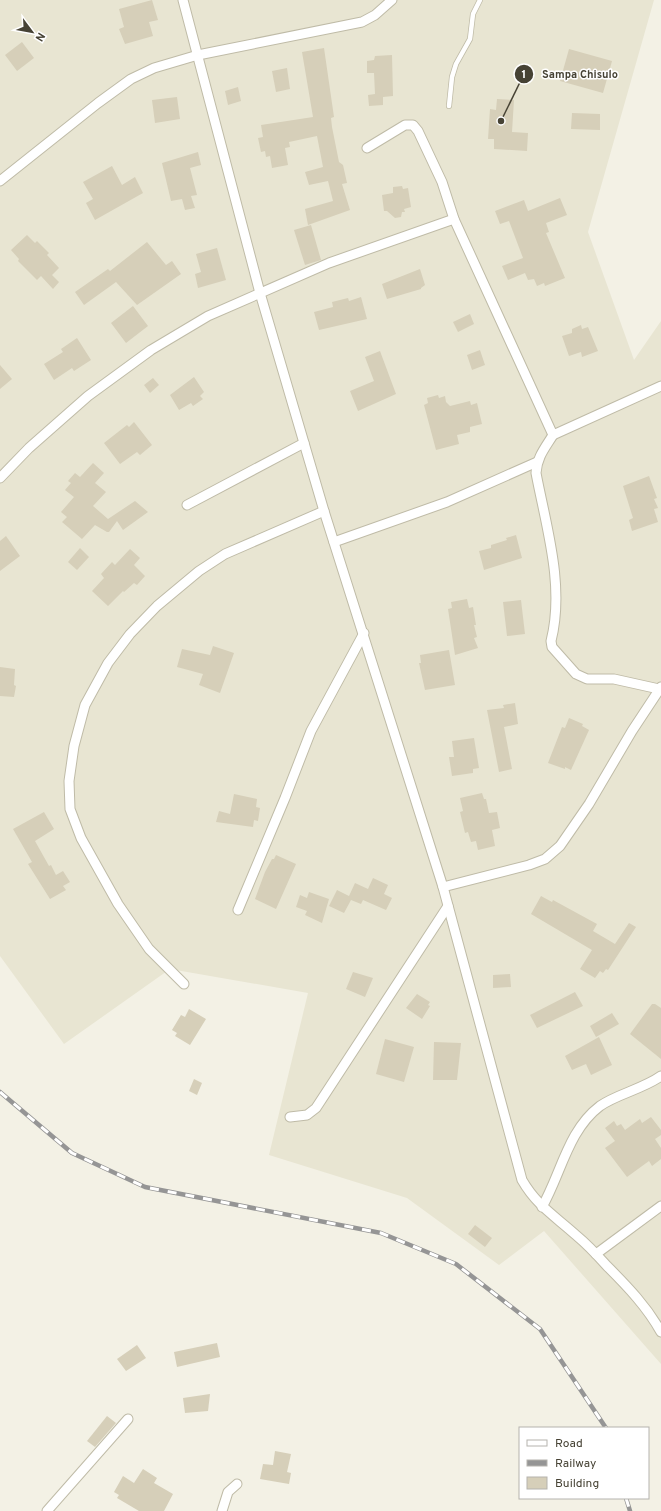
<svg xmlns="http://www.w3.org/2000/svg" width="661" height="1511" viewBox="0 0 661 1511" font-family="Overpass,sans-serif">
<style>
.residential{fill:#e8e5d2}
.building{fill:#d6cfb9}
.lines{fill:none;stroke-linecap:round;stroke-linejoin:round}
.lane-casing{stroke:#bfbba7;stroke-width:6}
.street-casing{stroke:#bfbba7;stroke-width:11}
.lane{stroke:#fff;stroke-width:4.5}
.street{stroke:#fff;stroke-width:9}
.rail-casing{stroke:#959595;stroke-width:4.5}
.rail{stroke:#fff;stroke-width:3;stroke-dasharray:9;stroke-linecap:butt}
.leader{fill:none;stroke:#464234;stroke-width:1.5}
.callout-dot{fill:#464234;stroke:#fff;stroke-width:1.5}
.mark-label{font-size:12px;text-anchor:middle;font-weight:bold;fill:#fff}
.callout-label{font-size:11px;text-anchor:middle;font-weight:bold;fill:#464234;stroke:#fff;stroke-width:3;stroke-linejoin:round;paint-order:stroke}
</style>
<rect width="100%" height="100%" fill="#f3f1e5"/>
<!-- residential -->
<polygon class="residential" points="0,0 654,0 588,232 634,360 661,321 661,1364 544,1231 499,1265 407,1198 269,1155 308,993 170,969 64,1044 0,956"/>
<!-- building -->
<g class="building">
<polygon points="152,0 158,20 149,22 153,36 125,44 119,29 124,27 119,9"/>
<polygon points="22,42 34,58 17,71 5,55"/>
<polygon points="324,48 334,117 331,118 332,127 339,162 343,165 347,183 342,184 350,210 308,225 305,209 333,201 328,181 309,185 305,172 323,167 317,136 289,142 290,147 285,148 288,165 272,168 270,156 266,157 265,151 261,152 258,138 263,137 261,125 313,117 302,52"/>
<polygon points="569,49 612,61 603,93 560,81"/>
<polygon points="392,55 393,96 383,97 383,105 369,106 368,95 375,94 374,73 367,73 367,61 374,60 375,56"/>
<polygon points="287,68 290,89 276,92 272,71"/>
<polygon points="238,87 241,101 228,105 225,91"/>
<polygon points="177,97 180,119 155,123 152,100"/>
<polygon points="497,99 514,100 512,132 528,133 527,151 494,149 494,139 488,139 490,109 496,110"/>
<polygon points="572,113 600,114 600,130 571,129"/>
<polygon points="198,152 201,165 190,168 197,195 191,196 195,208 185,210 182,199 171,201 162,163"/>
<polygon points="112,166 122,185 135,177 143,193 95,220 86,203 93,199 83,182"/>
<polygon points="402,186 403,189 408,188 411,207 404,209 405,212 402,212 401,217 395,218 387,211 384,211 382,195 393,193 393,187"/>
<polygon points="560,198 567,215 546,223 549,232 546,233 565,278 545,286 544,283 537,286 534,279 528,280 525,273 508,280 502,266 523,258 509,221 500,224 495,211 524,200 528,211"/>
<polygon points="311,225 321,260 305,265 294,230"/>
<polygon points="27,235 35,243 37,241 49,253 47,255 59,268 52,275 59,282 53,289 41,276 37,280 18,261 19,259 11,250"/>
<polygon points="147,242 166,265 172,261 181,274 137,305 116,282 84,305 75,292 108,269 110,271"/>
<polygon points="217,248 226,280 198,288 195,274 201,272 196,254"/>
<polygon points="420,269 425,285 421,288 421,289 387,299 382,284"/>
<polygon points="361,297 367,319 319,330 314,312 333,307 332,302 348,298 349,301"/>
<polygon points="133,306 148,326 126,343 111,323"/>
<polygon points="470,314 474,324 458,332 453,322"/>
<polygon points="581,325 582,329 588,327 598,351 582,357 581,352 569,356 562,336 572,333 572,329"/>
<polygon points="77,338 91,360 74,371 72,368 54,380 44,364 63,352 61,349"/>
<polygon points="480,350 485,365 472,370 467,355"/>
<polygon points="380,351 396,394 358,411 350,391 374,381 365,357"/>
<polygon points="0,365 12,379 0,389"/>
<polygon points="194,377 204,392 200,396 203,399 193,406 191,403 179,410 170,395"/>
<polygon points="153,378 159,385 150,393 144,385"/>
<polygon points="438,395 439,398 445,396 446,402 450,406 470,401 471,405 477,403 482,424 470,427 470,432 457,435 459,444 436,450 424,405 428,403 427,398"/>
<polygon points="134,422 152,445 140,455 137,452 120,464 104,443 127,425 129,427"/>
<polygon points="93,463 104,473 95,483 106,492 93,506 108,519 135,501 148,512 123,530 117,521 109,532 107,532 95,525 82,539 62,522 67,517 61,512 74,497 65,490 71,483 68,481 75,473 80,477"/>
<polygon points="649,476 657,498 654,499 658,508 654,509 658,522 632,531 629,520 633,518 623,486"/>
<polygon points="516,535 522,558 484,570 479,551 491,548 491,545 507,540 506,538"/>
<polygon points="6,536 20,556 0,571 0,541"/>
<polygon points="80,548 89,557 77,570 68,562"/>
<polygon points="130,549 140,558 134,565 145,576 137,585 134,583 124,592 123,591 108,606 92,591 104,578 101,574 112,562 115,565"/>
<polygon points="467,599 469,608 473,607 476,625 474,625 477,637 474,638 478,648 455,655 448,609 452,608 451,602"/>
<polygon points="521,600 525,634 507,636 503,602"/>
<polygon points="213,646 234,653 220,693 199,685 203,674 177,667 182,649 210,655"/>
<polygon points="449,650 455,685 425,690 419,663 421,663 420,655"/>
<polygon points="0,667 15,669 14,685 16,686 14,697 0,696"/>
<polygon points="515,703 518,724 504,727 512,769 499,772 487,710 504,708 503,705"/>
<polygon points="569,718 583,724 582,726 589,730 571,770 565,767 565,769 548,763 562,727 565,728"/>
<polygon points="474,738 479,768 473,769 473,773 452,776 449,757 454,757 452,741"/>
<polygon points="482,793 484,799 486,799 489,813 497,812 500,828 492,830 495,846 478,850 476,841 471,842 468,832 465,833 460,812 463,811 460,798"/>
<polygon points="234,794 257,799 256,807 260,808 258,821 254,820 253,827 216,822 219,811 230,814"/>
<polygon points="44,812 54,829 35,841 49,866 51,865 56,875 63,871 70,882 63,886 66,890 50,899 28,864 32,862 13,829"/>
<polygon points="276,855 296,864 276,909 255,899 265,872 272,859 274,859"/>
<polygon points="373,878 388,885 384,894 392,898 386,910 363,900 361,904 351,900 344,913 329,906 337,890 349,896 355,883 368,889"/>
<polygon points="309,892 329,899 322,923 305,915 307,911 296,907 300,895 307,898"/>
<polygon points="541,896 552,902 553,900 597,924 593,931 615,944 629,923 636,927 608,970 606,969 603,973 600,971 595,978 580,969 592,950 531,914"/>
<polygon points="353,972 373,978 365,997 346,989"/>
<polygon points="510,974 511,987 493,988 493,975"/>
<polygon points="575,992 583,1006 537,1028 530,1015"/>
<polygon points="417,994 430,1002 428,1005 430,1006 422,1019 406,1008"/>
<polygon points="652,1004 655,1004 661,1008 661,1059 630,1034"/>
<polygon points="189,1009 206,1019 190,1045 175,1036 177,1033 172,1030 181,1015 185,1017"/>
<polygon points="612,1013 619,1024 596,1037 590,1026"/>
<polygon points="599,1037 612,1065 591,1075 586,1064 572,1070 565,1056"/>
<polygon points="385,1039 414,1047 404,1082 376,1074"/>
<polygon points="434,1042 461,1043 457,1080 433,1080"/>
<polygon points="194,1079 202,1083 197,1095 189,1091"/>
<polygon points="651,1117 661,1130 661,1135 655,1139 661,1148 661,1159 652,1166 649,1161 627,1177 605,1148 615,1141 605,1128 614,1121 617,1126 621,1124 625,1130 640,1119 642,1123"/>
<polygon points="475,1225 492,1238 485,1247 468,1234"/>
<polygon points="217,1343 220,1357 177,1367 174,1352"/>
<polygon points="137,1345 146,1358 126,1371 117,1359"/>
<polygon points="210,1394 208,1411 185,1413 183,1398"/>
<polygon points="107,1416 116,1423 95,1447 87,1441"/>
<polygon points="275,1451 291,1454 287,1472 291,1473 289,1484 260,1479 263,1464 273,1465"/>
<polygon points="143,1469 157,1478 154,1483 173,1494 164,1511 139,1511 117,1498 119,1495 114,1492 123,1476 134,1483"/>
</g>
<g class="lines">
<!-- lane casing -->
<g class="lane-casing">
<polyline id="lane" points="449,106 452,77 456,64 470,39 473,14 480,0"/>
</g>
<!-- street casing -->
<g class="street-casing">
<g id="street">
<path d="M183,0L260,293L324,511L443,887L522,1180C537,1206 555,1216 577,1236C588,1245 598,1256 607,1266C628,1287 647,1307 661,1332"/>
<polyline points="367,148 405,125 413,125 418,131 442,182 454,219 553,435 661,386"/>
<polyline points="0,181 98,103 131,79 154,68 198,55 362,22 375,15 392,0"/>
<path d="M553,435C545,448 537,457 536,473C546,526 565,586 551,641L552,647L576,674L587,679H614L659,689"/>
<polyline points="0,478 29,448 88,396 151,350 208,316 329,263 454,219"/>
<polyline points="187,505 304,443"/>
<polyline points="334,542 447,502 537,462"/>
<polyline points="443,887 529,865 545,859 560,846 589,804 632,731 661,687"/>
<polyline points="238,910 285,798 311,731 364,633"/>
<polyline points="184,984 149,949 118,904 81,838 70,809 69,781 74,746 85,705 108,663 130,634 157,606 199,571 225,554 324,511"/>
<polyline points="290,1117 307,1115 316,1108 448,906"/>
<path d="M542,1207C561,1174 568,1130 600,1106C617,1094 643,1089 661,1076"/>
<polyline points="596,1254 661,1206"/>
<polyline points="47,1511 128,1419"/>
<polyline points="222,1511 228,1492 237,1484"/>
</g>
</g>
<!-- lane -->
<use href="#lane" class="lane"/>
<!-- street -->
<use href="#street" class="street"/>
<!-- rail casing -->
<g class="rail-casing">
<g id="rail">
<polyline points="0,1092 72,1153 145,1187 381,1233 456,1264 540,1329 606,1428"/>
<polyline points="626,1498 630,1511"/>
</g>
</g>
<!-- rail -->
<use href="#rail" class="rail"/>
</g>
<!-- callouts -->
<path class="leader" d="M501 121L524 74"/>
<g class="callout-dot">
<circle cx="501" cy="121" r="4"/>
<circle cx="524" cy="74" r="10"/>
</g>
<g class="mark-label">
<text x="524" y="78">1</text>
</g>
<g class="callout-label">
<text x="580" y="78">Sampa Chisulo</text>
</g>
<!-- legend -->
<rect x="519" y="1427" width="130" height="72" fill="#ffffff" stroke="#b5b3ae"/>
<rect x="527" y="1440" width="20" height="6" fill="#ffffff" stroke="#b5b3ae"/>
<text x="555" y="1447" font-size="12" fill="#464234">Road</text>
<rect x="527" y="1460" width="20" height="6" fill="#959595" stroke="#b5b3ae"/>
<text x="555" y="1467" font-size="12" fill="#464234">Railway</text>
<rect x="527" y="1477" width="20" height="12" fill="#d6cfb9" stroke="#b5b3ae"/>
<text x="555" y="1487" font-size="12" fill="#464234">Building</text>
<!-- north arrow -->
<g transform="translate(32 32) rotate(122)" stroke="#ffffff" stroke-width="3" paint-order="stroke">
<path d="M0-3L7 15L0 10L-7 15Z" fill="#464234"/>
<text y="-6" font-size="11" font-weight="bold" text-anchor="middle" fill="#464234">N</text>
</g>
</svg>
